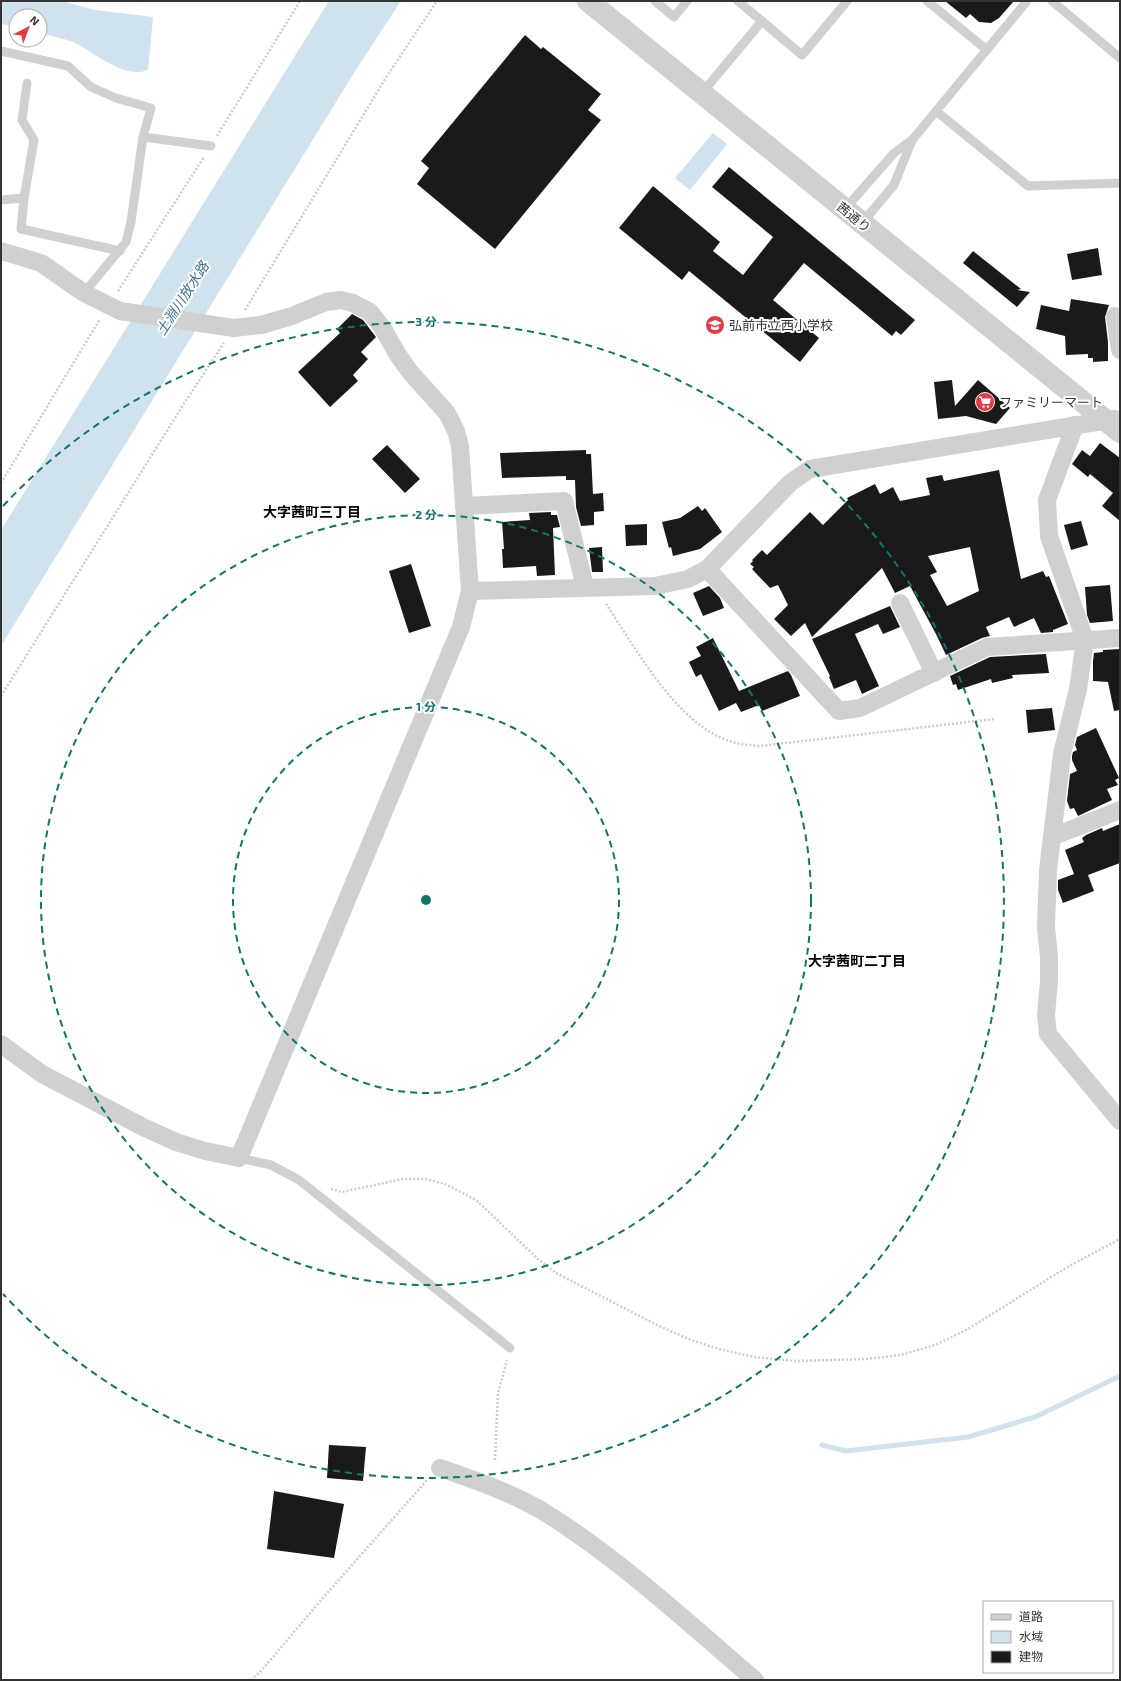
<svg xmlns="http://www.w3.org/2000/svg" width="1121" height="1681" viewBox="0 0 1121 1681" font-family="'Exo 2','Noto Sans JP',sans-serif">
<style>
.water{fill:#cfe2ee}
.lines{fill:none;stroke-linecap:round;stroke-linejoin:round}
.stream{stroke:#cfe2ee;stroke-width:5}
.building{fill:#1a1a1a;fill-rule:evenodd}
.path{stroke:#cdcdcd;stroke-width:2.5;stroke-dasharray:2 2;stroke-linecap:butt}
.service{stroke:#d0d0d0;stroke-width:9}
.minor{stroke:#d0d0d0;stroke-width:18}
.tertiary{stroke:#d0d0d0;stroke-width:22}
.ring{fill:none;stroke:#0f766e;stroke-width:2;stroke-dasharray:7 5}
.labels{text-anchor:middle;dominant-baseline:central;stroke-width:4;stroke-linejoin:round;paint-order:stroke}
.street-label{font-size:13px;fill:#333;stroke:#fff}
.poi-label{font-size:13px;fill:#333;stroke:#fff;text-anchor:start}
.water-label{font-size:14px;font-style:italic;fill:#3f7597;stroke:#fff}
.neighbourhood-label{font-size:14px;font-weight:bold;fill:#000;stroke:#fff}
.centre{fill:#0f766e;stroke:#fff;stroke-width:2}
.ring-label{font-size:12px;text-anchor:middle;font-weight:bold;fill:#0f766e;stroke:#fff;stroke-width:4;stroke-linejoin:round;paint-order:stroke}
</style>
<rect width="100%" height="100%" fill="#fff"/>
<!-- water -->
<g class="water">
<path d="M1,1H62L95,10L153,17L148,70C124,80 93,51 73,42C62,38 51,36 40,33V16H16V26L1,24Z"/>
<polygon points="329,1 401,1 357,68 1,646 1,530"/>
<polygon points="713,133 727,144 690,190 675,178"/>
</g>
<g class="lines">
<!-- stream -->
<polyline class="stream" points="822,1445 846,1451 968,1437 1035,1417 1120,1376"/>
</g>
<!-- building -->
<g class="building">
<polygon points="945,1 1014,1 999,18 991,23 979,22 970,14 966,18"/>
<polygon points="525,35 541,49 543,47 601,94 588,110 601,120 495,249 417,184 429,168 421,161"/>
<polygon points="729,167 915,320 901,335 896,331 892,336 804,263 773,300 819,338 800,362 689,271 682,280 619,228 653,186 720,242 713,251 743,275 773,237 712,187"/>
<polygon points="1098,248 1102,275 1072,280 1067,254"/>
<polygon points="973,251 1021,289 1017,290 1030,292 1017,307 963,263"/>
<polygon points="1071,299 1109,305 1105,317 1108,342 1108,361 1093,362 1093,358 1088,358 1088,354 1066,355 1065,336 1036,329 1041,305 1069,311"/>
<polygon points="352,314 363,320 376,337 361,352 368,359 353,375 358,381 330,407 298,372 340,333 337,329"/>
<polygon points="952,380 955,406 978,380 1010,408 996,424 966,416 938,419 934,382"/>
<polygon points="1100,443 1120,458 1120,521 1102,506 1113,493 1090,474 1088,477 1072,464 1082,450 1090,456"/>
<polygon points="387,445 420,479 405,493 372,459"/>
<polygon points="586,450 586,454 591,454 593,494 603,493 604,511 594,512 594,525 581,526 576,507 575,480 566,480 566,476 502,478 500,453"/>
<path d="M999,470L1021,579L1043,571L1046,577L1049,576L1068,624L1053,630V632L1041,633L1034,618L1014,627L1009,617L986,627L990,636L982,638L946,655L936,634L910,586L895,593L882,568L812,637L805,623L791,636L774,619L788,605L778,585L770,588L752,569L754,567L750,564L753,561L752,560L762,550L767,555L810,512L823,525L848,500L847,498L875,484L880,494L893,487L900,501L930,495L926,478L942,475L944,481ZM970,547L979,591L947,606L930,575L937,572L928,556Z"/>
<polygon points="698,506 702,511 705,508 722,532 700,549 673,556 671,547 669,548 662,522 680,518"/>
<polygon points="551,512 551,515 557,515 560,527 553,528 555,575 537,576 536,566 503,568 502,549 504,549 502,522 530,520 529,513"/>
<polygon points="1081,521 1088,545 1071,550 1064,525"/>
<polygon points="647,524 647,545 626,546 625,525"/>
<polygon points="602,547 603,572 592,572 589,548"/>
<polygon points="411,564 431,626 409,633 389,571"/>
<polygon points="1110,585 1113,621 1090,623 1087,615 1085,587"/>
<polygon points="709,586 720,598 724,608 703,616 693,593"/>
<polygon points="890,606 900,627 883,634 878,624 855,634 879,686 862,694 856,680 834,689 829,677 830,676 812,639"/>
<polygon points="713,638 739,691 788,671 791,675 800,696 762,711 759,705 741,712 736,703 719,711 701,674 696,677 689,662 701,656 696,647"/>
<polygon points="1120,649 1120,710 1114,711 1108,682 1093,681 1093,661 1094,653 1103,652 1103,650"/>
<polygon points="1046,654 1049,673 1012,675 1013,678 992,683 991,679 958,690 956,684 953,685 950,676 990,657"/>
<polygon points="1052,708 1055,730 1028,733 1026,710"/>
<polygon points="1096,728 1119,778 1115,780 1118,785 1107,789 1112,800 1078,816 1074,808 1070,809 1067,801 1070,774 1077,771 1072,760 1072,756 1073,752 1077,750 1075,745 1077,737"/>
<polygon points="1120,824 1120,863 1088,875 1094,891 1063,903 1058,890 1058,880 1074,874 1065,850 1084,842 1082,838 1086,835 1102,828 1103,831"/>
<polygon points="329,1445 366,1447 363,1481 327,1478"/>
<polygon points="274,1491 344,1504 334,1558 267,1549"/>
</g>
<g class="lines">
<!-- path -->
<g class="path">
<polyline points="217,136 300,1"/>
<polyline points="118,291 204,157"/>
<polyline points="245,310 387,76 437,1"/>
<polyline points="1,483 100,319"/>
<path d="M606,604C635,647 674,719 724,739C736,744 748,745 760,746L995,719"/>
<polyline points="1,696 185,402 224,343"/>
<polyline points="331,1189 342,1192 403,1179 426,1179 445,1184 476,1200 539,1260 556,1273 659,1326 691,1340 719,1349 754,1357 796,1361 866,1359 901,1355 935,1345 968,1329 1069,1266 1120,1239"/>
<polyline points="495,1460 498,1393 507,1360"/>
<polyline points="251,1680 261,1671 322,1599 428,1479"/>
</g>
<!-- service -->
<g class="service">
<polyline points="655,1 674,17 687,1"/>
<polyline points="738,1 802,55 847,1"/>
<polyline points="927,1 987,50"/>
<polyline points="1052,1 1120,58"/>
<polyline points="1,51 68,66 91,87 116,98 151,108 143,137 131,222 126,242 84,293"/>
<polyline points="702,93 762,21"/>
<polyline points="936,111 1028,186 1120,183"/>
<polyline points="143,137 211,146"/>
<polyline points="24,198 21,229 120,251"/>
<polyline points="1,200 24,198 34,140 22,120 27,83"/>
<polyline points="845,209 894,153 913,139 1027,1"/>
<polyline points="862,223 894,185 912,140"/>
<polyline points="239,1158 271,1165 299,1180 510,1348"/>
</g>
<!-- minor -->
<g class="minor">
<polyline points="1,251 41,263 84,293 120,311 234,328 261,325 292,316 326,302 341,300 353,303 370,312 382,327 398,355 410,372 447,413 456,431 460,446 470,591 461,627 239,1158 205,1151 176,1142 143,1127 42,1074 1,1044"/>
<polyline points="1115,316 1120,350"/>
<polyline points="1075,425 1047,500 1049,536 1085,640 1078,689 1062,754 1048,870 1046,927 1049,957 1049,981 1046,1015 1048,1034 1120,1121"/>
<polyline points="464,506 564,501 585,587"/>
<polyline points="707,569 839,711 860,708 987,647 1120,638"/>
<polyline points="470,591 655,586 688,579 707,569 790,483 810,469 1115,419"/>
<polyline points="900,603 934,673"/>
<polyline points="1052,837 1120,810"/>
<path d="M440,1468C477,1481 516,1494 549,1515C623,1562 688,1623 755,1680"/>
</g>
<!-- tertiary -->
<polyline class="tertiary" points="588,1 1120,432"/>
</g>
<!-- distance rings -->
<g class="ring">
<circle cx="426" cy="900" r="193"/>
<circle cx="426" cy="900" r="385"/>
<path d="M3 506A578 578 0 1 1 3 1294"/>
</g>
<!-- icons -->
<defs>
<g id="school-disc" transform="scale(1)"><circle r="9.5" fill="#e63946" stroke="#fff"/><path d="M0-5L7-2L0 1L-7-2ZM-4 1L0 2.5L4 1V4Q0 6-4 4Z" fill="#fff"/></g>
<g id="supermarket-disc" transform="scale(1)"><circle r="9.5" fill="#e63946" stroke="#fff"/><path d="M-6-5.5h2.5l.6 2H6L4.5 2H-2.5L-4.4-4H-6ZM-1.5 3.2a1.3 1.3 0 1 0 .1 0ZM3 3.2a1.3 1.3 0 1 0 .1 0Z" fill="#fff"/></g>
</defs>
<g fill-rule="evenodd">
<use href="#school-disc" x="715" y="325"/>
<use href="#supermarket-disc" x="985" y="402"/>
</g>
<g class="labels">
<!-- street labels -->
<g class="street-label">
<text transform="translate(854 217) rotate(39)">茜通り</text>
</g>
<!-- poi labels -->
<g class="poi-label">
<text x="729" y="325">弘前市立西小学校</text>
<text x="999" y="402">ファミリーマート</text>
</g>
<!-- water labels -->
<g class="water-label">
<text transform="translate(182 298) rotate(-57)">土淵川放水路</text>
</g>
<!-- neighbourhood labels -->
<g class="neighbourhood-label">
<text x="312" y="511">大字茜町三丁目</text>
<text x="857" y="960">大字茜町二丁目</text>
</g>
</g>
<circle cx="426" cy="900" r="6" class="centre"/>
<g class="ring-label">
<text x="426" y="326">3 分</text>
<text x="426" y="519">2 分</text>
<text x="426" y="711">1 分</text>
</g>
<!-- border -->
<rect width="1121" height="1681" fill="none" stroke="#333333" stroke-width="4"/>
<!-- legend -->
<rect x="983" y="1601" width="130" height="72" fill="#ffffff" stroke="#adadad"/>
<rect x="991" y="1614" width="20" height="6" fill="#d0d0d0" stroke="#adadad"/>
<text x="1019" y="1621" font-size="12" fill="#333333">道路</text>
<rect x="991" y="1631" width="20" height="12" fill="#cfe2ee" stroke="#adadad"/>
<text x="1019" y="1641" font-size="12" fill="#333333">水域</text>
<rect x="991" y="1651" width="20" height="12" fill="#1a1a1a" stroke="#adadad"/>
<text x="1019" y="1661" font-size="12" fill="#333333">建物</text>
<!-- north arrow -->
<g transform="translate(28 28) rotate(42)"><circle r="19" fill="#ffffff" stroke="#adadad"/>
<path d="M0-3L7 15L0 10L-7 15Z" fill="#e63946"/>
<text y="-6" font-size="11" font-weight="bold" text-anchor="middle" fill="#333333">N</text>
</g>
</svg>
